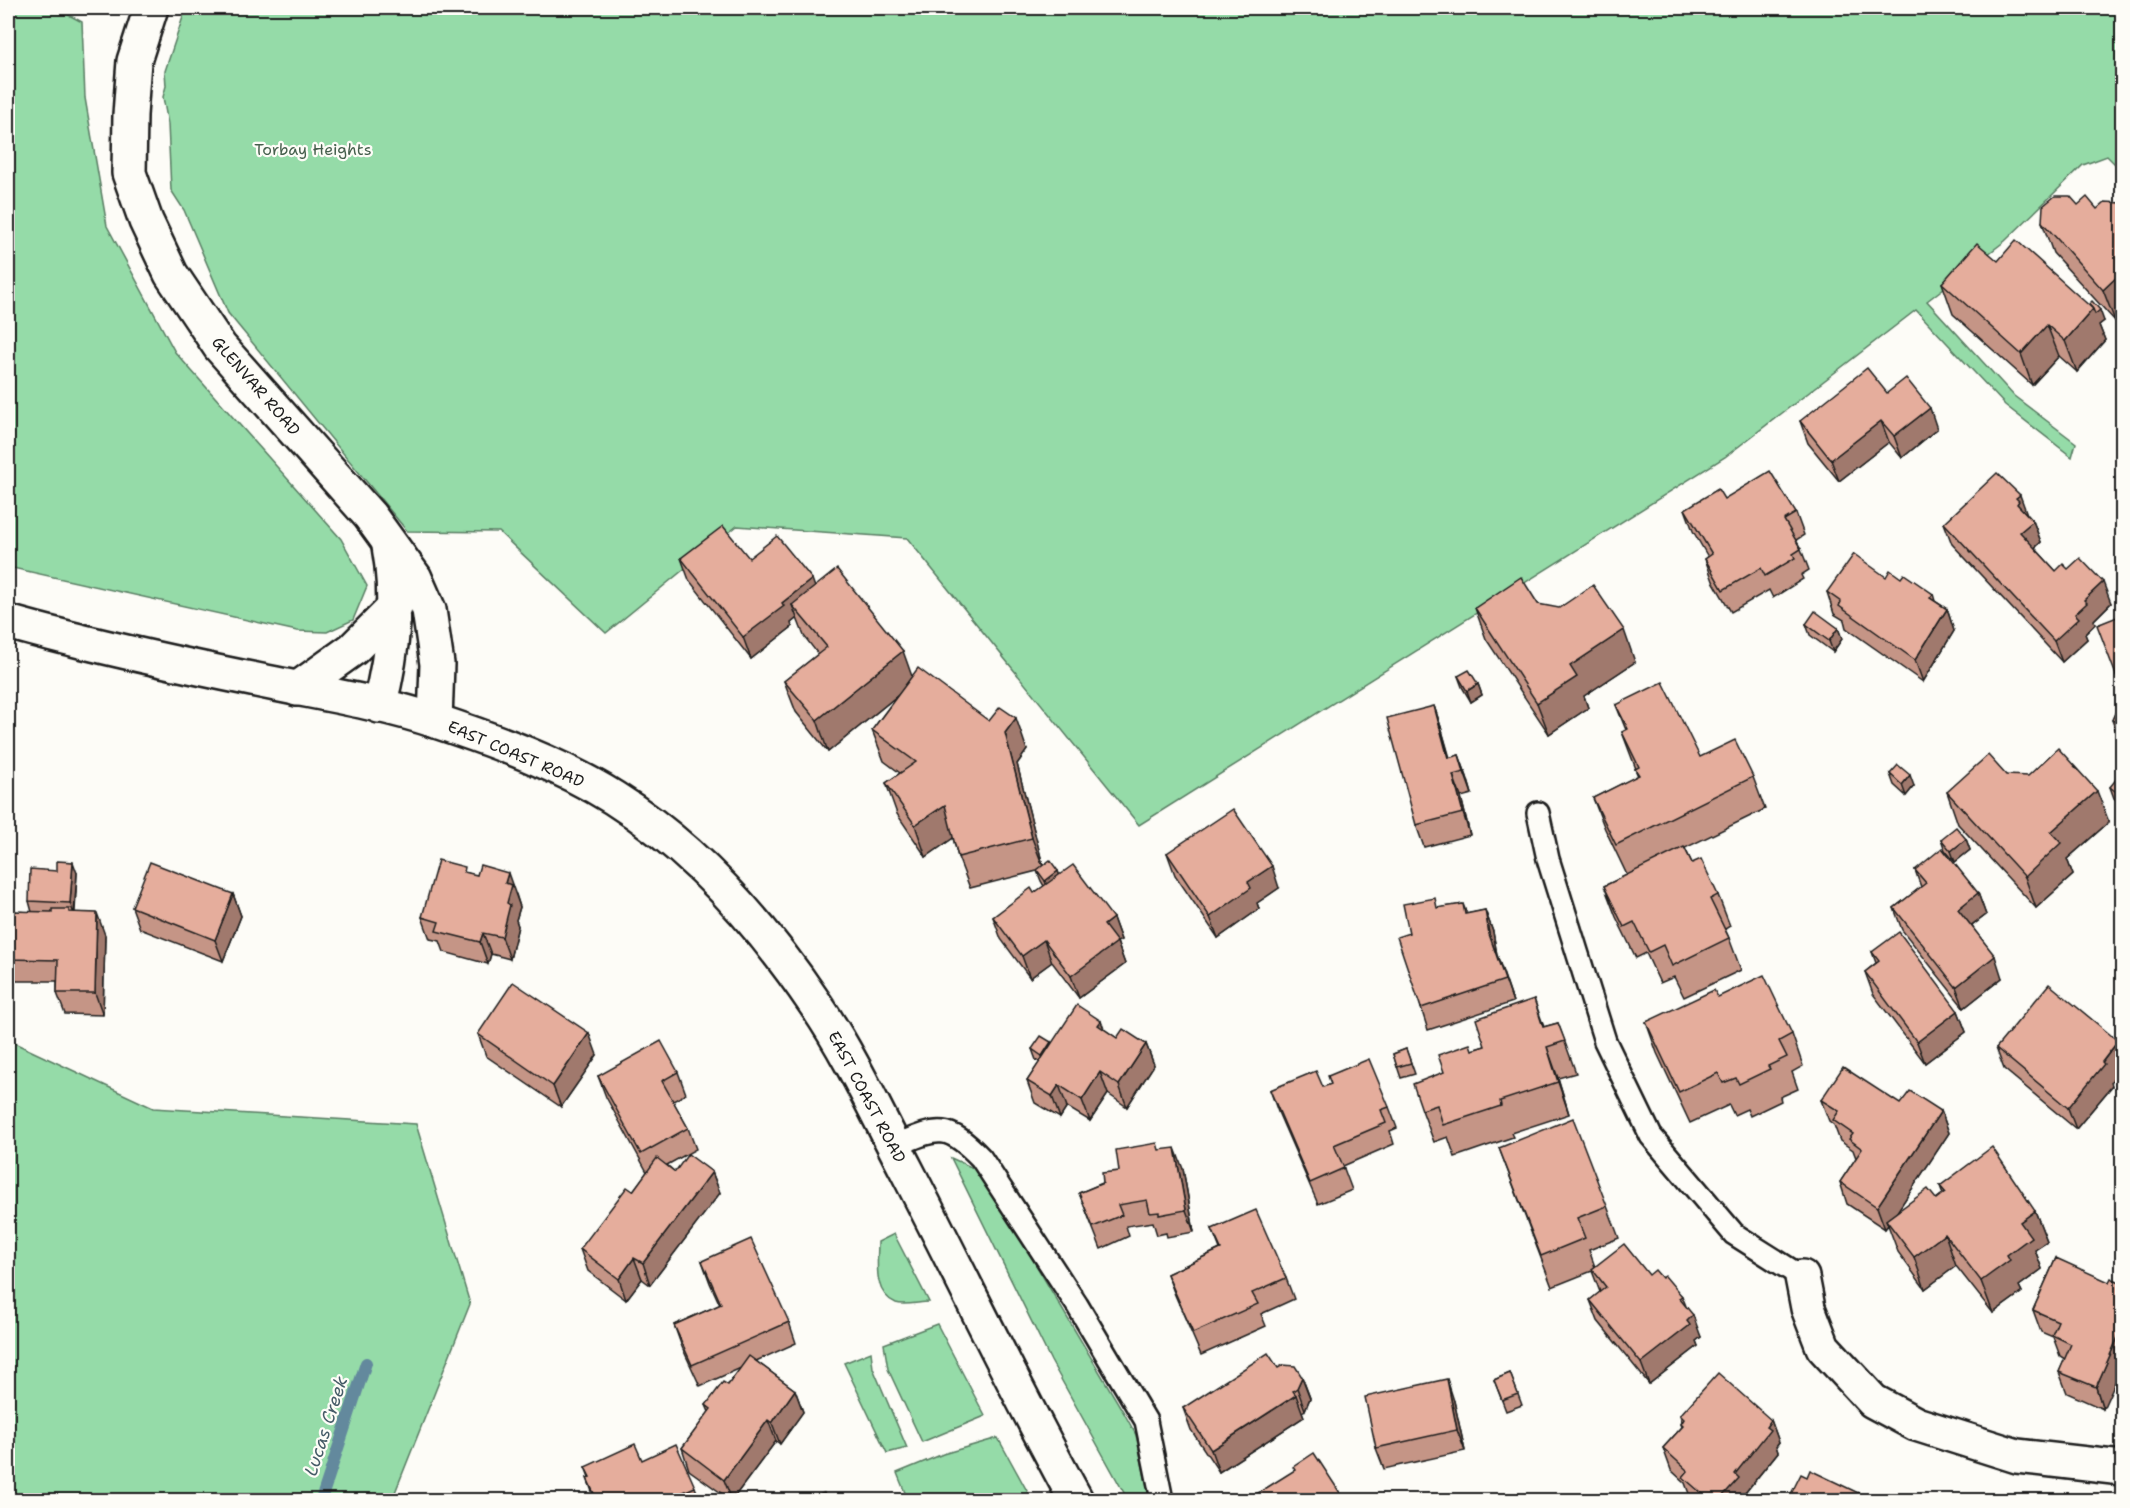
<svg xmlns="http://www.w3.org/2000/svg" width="2130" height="1508" viewBox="0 0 2130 1508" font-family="'Shantell Sans',sans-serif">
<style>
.green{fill:#95dba8;stroke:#587c62;stroke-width:1.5}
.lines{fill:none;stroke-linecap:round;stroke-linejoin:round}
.stream{stroke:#63899d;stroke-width:12}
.lane-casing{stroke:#1c1c1c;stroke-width:26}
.street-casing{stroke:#1c1c1c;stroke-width:38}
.secondary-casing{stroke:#1c1c1c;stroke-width:38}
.lane{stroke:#fdfcf7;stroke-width:21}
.street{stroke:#fdfcf7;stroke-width:33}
.secondary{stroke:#fdfcf7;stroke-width:33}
.wall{fill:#c59586;stroke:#1c1c1c;stroke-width:1.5}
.shaded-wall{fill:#a0796d;stroke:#1c1c1c;stroke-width:1.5}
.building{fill:#e5ad9c;stroke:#1c1c1c;stroke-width:1.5}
.labels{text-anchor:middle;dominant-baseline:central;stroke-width:4.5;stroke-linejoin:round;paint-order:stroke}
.park-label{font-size:16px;fill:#465f4d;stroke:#fdfcf7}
.street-label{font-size:16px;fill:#1c1c1c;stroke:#fdfcf7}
.water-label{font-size:18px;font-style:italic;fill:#455b67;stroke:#fdfcf7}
</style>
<rect width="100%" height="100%" fill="#fdfcf7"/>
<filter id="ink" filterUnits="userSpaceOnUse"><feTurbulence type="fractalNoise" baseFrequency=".0167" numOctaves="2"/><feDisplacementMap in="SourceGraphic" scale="12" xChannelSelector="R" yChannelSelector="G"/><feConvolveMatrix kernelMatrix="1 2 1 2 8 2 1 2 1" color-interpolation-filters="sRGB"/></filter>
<g filter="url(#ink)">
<!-- green -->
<g class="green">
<polygon points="8,8 56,8 82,22 85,98 107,226 175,352 341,539 367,586 353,620 327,632 297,631 8,567"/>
<polygon points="186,8 2122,8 2122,171 2107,156 2083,165 2005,241 1927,301 2014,396 2076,443 2072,457 2005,405 1916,310 1725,457 1139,825 907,538 737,526 606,633 499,532 407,531 228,313 184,210 171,190 168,124 163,97 166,86 165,71"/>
<polygon points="8,1040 153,1108 416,1124 470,1304 392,1500 8,1500"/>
<polygon points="951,1158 980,1171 1124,1413 1136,1435 1150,1500 1128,1500 1051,1361"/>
<path d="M894,1234L929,1302C920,1302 904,1306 896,1303C872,1293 878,1262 878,1242Z"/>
<polygon points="937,1324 985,1416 922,1442 888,1369 884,1344"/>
<polygon points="871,1352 873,1368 907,1448 887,1453 844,1363"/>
<polygon points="998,1438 1032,1500 908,1500 897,1473 943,1454"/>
</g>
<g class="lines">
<!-- stream -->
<polyline class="stream" points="321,1500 366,1363"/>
<!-- lane casing -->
<g class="lane-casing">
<g id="lane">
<polyline points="1538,813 1548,859 1605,1041 1651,1136 1734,1234 1802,1277"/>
<path d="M894,1146C938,1128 946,1122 981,1158L1077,1305L1146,1421L1162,1500"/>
</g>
</g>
<!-- street casing -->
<g class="street-casing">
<polyline id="street" points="1802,1277 1808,1308 1823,1347 1873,1401 1916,1424 2017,1456 2122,1468"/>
</g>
<!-- secondary casing -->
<g class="secondary-casing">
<g id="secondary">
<polyline points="151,8 134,61 130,115 129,173 146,221 171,274 220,347 370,516 415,578 429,610 437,664 435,721"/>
<path d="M8,622C96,647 186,666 276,684C330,695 385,704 436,721C496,741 560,764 614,798C695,849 763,926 816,1005C851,1056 877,1114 906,1169C963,1279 1016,1391 1076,1500"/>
<polyline points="297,689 353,649 395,607"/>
<path d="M379,706C393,653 399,600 389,546"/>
</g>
</g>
<!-- lane -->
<use href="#lane" class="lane"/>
<!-- street -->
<use href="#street" class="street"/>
<!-- secondary -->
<use href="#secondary" class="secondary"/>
</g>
<!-- wall -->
<g class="wall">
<polygon points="2122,203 2122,314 2115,321 2053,253 2042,222 2078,205 2097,209"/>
<polygon points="1998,261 2104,321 2099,325 2105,340 2077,372 2059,356 2032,385 1953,314 1942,283"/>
<polygon points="1887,393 1937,429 1902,458 1889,442 1839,481 1808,443 1800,421"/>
<polygon points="1724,499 1796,513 1804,535 1796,540 1801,549 1809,570 1801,575 1803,579 1773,598 1769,590 1731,612 1713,581 1705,559 1708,557 1693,531 1685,509"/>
<polygon points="2027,514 2033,521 2041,542 2035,548 2056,571 2068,569 2111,603 2094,620 2095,624 2085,634 2087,639 2062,662 1952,544 1944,523"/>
<polygon points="681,558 749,558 815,587 912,676 1027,750 1017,764 1043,866 1058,871 1059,875 1113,918 1121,940 1117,942 1125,964 1079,998 1052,962 1030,978 1001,939 993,917 1034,893 1044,886 1041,881 1037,871 970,888 958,857 953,838 926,857 897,814 886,783 900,773 884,761 872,730 897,696 828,752 796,712 784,681 818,654 804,636 797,618 791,623 792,627 751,659 689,580"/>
<polygon points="1886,577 1901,578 1933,594 1935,601 1947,609 1954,631 1923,682 1846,628 1844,620 1834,614 1827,592"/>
<polygon points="1538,604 1635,662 1584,696 1588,708 1549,734 1486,639 1475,608"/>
<polygon points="1806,624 1838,628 1842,639 1833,652 1810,635"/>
<polygon points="1458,676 1478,684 1482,695 1471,702 1462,687"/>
<polygon points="2122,698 2122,743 2120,742 2112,720"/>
<polygon points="1616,705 1700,757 1753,777 1765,809 1685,848 1692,863 1718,895 1730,926 1725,929 1729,938 1741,970 1684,997 1674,977 1660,983 1646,953 1636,958 1616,917 1604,886 1627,875 1605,829 1593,798 1638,776 1635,769 1636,769 1622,732 1626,730"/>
<polygon points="1434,706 1441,727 1450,758 1459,755 1467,777 1472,794 1461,797 1470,835 1424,847 1416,825"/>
<polygon points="1890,774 1914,786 1906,796 1894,785"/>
<polygon points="2006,775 2109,822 2067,859 2073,875 2036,908 1958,824 1947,792"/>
<polygon points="2122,780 2122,805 2114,798 2110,787"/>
<polygon points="1941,839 1966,839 1970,850 1955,862 1945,850"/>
<polygon points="1167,853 1279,888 1257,903 1259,909 1218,938 1175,875"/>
<polygon points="1915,870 1978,893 1986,915 1972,926 2002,978 1964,1008 1902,930 1894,908 1921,887"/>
<polygon points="77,873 75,912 105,935 103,1015 65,1014 57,993 57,981 8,981 8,911 32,912 29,901"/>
<polygon points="468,873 516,894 520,907 516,920 518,926 510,959 491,954 488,964 444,952 440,941 430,939 422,917"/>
<polygon points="233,894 241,916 223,961 140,929 132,907"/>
<polygon points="1463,904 1467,914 1485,910 1493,932 1497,955 1513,1002 1428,1030 1421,1008 1409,933 1438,908"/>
<polygon points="1872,952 1958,1011 1966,1032 1925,1063 1873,994 1865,972 1876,963"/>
<polygon points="1718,997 1792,1034 1803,1066 1792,1072 1798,1089 1780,1097 1781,1101 1750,1116 1747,1109 1734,1115 1729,1105 1690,1123 1657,1053 1646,1022"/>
<polygon points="1534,999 1544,1027 1558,1023 1576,1073 1558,1078 1569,1114 1511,1133 1513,1137 1455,1157 1448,1137 1434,1142 1422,1110 1444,1072 1472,1050 1485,1046"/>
<polygon points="1104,1029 1117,1038 1146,1044 1154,1065 1127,1107 1108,1094 1090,1121 1067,1107 1060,1118 1035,1103 1027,1081 1040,1062 1036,1060 1032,1049 1051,1045"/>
<polygon points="478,1034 597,1055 561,1107 486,1056"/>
<polygon points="1996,1048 2122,1054 2122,1067 2111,1082 2112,1086 2076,1129 2004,1069"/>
<polygon points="1406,1049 1415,1074 1401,1078 1393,1054"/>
<polygon points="678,1072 686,1094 673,1101 688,1128 696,1149 667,1165 675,1172 712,1172 720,1193 650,1285 642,1279 626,1300 588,1271 580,1249 633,1191 647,1172 606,1097 598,1076"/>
<polygon points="1323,1087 1389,1107 1397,1128 1390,1131 1394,1144 1343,1166 1352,1190 1318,1204 1278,1112 1270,1090"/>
<polygon points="1821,1100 1900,1104 1941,1111 1949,1133 1896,1213 1936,1199 1943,1194 1940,1186 2035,1211 2047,1242 2035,1250 2042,1269 2019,1286 2022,1292 1993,1313 1956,1266 1925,1289 1898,1252 1888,1225 1885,1229 1847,1204 1840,1182 1856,1158 1853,1150 1840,1141 1834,1125 1829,1121"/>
<polygon points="1499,1148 1607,1206 1619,1238 1589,1250 1595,1267 1649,1275 1662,1278 1682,1296 1686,1306 1701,1337 1696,1341 1698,1346 1649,1384 1598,1321 1590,1300 1600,1292 1592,1271 1552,1287"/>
<polygon points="1160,1150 1183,1169 1194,1232 1167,1237 1166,1233 1157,1235 1153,1222 1126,1226 1129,1236 1101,1249 1079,1193 1103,1183 1119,1171"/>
<polygon points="1212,1229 1286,1278 1294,1299 1261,1314 1266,1326 1201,1355 1175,1295 1167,1274 1220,1249"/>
<polygon points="2056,1258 2103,1409 2067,1393 2059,1372 2065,1359 2060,1356 2053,1337 2041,1332 2033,1310"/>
<polygon points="702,1261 789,1322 796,1343 756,1361 795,1390 803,1412 780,1444 776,1441 732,1500 731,1500 689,1470 682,1448 709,1412 706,1405 728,1385 741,1368 700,1386 682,1347 674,1325 720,1305 710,1283"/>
<polygon points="1278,1368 1302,1377 1310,1398 1305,1410 1302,1412 1304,1417 1219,1472 1191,1430 1183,1408"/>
<polygon points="1510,1373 1522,1405 1506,1411 1494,1380"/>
<polygon points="1454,1401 1465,1451 1384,1469 1376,1448"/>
<polygon points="1680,1415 1771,1420 1779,1442 1776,1446 1778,1452 1745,1493 1747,1500 1693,1500 1691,1499 1685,1483 1671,1470 1663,1448 1682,1427 1681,1424 1682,1422"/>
<polygon points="642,1460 695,1487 700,1500 595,1500 587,1478 589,1477 585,1467"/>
</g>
<!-- shaded-wall -->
<g class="shaded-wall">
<polygon points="2122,272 2122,314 2115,321 2103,290"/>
<polygon points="2093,309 2100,310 2104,321 2099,325 2105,340 2077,372 2065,341"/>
<polygon points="2047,325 2059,356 2032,385 2021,354"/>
<polygon points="1930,408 1937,429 1902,458 1894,436"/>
<polygon points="1881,421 1889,442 1839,481 1831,460"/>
<polygon points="2020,495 2028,517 2017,504 2016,498"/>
<polygon points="2033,521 2041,542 2028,554 2020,532"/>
<polygon points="812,579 820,601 792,605 797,618 791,623 792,627 751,659 743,637 782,603"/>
<polygon points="2103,582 2111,603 2094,620 2095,624 2085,634 2087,639 2062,662 2054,641 2075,614 2084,600"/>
<polygon points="1947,609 1954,631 1923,682 1915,660"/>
<polygon points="1838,628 1842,639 1833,652 1829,641"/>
<polygon points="1624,630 1635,662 1584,696 1588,708 1549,734 1537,703 1570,666"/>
<polygon points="903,651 914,682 828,752 817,720"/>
<polygon points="1478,684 1482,695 1471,702 1467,691"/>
<polygon points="1434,706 1441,727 1454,775 1448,758"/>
<polygon points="1016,718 1027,750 1017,764 1044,869 1032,838 1005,733"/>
<polygon points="1459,755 1467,777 1472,794 1464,772"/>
<polygon points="1453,775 1461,797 1470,835 1463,813"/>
<polygon points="1910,775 1914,786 1906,796 1902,785"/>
<polygon points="2097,791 2109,822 2067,859 2073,875 2036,908 2025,877 2051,832"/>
<polygon points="2122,792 2122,803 2120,795"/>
<polygon points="945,805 956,836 926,857 915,825"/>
<polygon points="1966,839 1970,850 1955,862 1951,851"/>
<polygon points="73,862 77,873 74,914 70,903"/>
<polygon points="1272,866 1279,888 1257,903 1259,909 1218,938 1210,917 1248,882"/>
<polygon points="1058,871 1062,882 1049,892 1045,881"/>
<polygon points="508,873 520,907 516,920 518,926 510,959 502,937 507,903 505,883"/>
<polygon points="1978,893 1986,915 1966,930 1958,909"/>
<polygon points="233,894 241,916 223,961 215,940"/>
<polygon points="1485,910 1493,932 1497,955 1513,1002 1489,934"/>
<polygon points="97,913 105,935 103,1015 95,993"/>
<polygon points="1113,918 1121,940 1117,942 1125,964 1079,998 1071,976 1104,925"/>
<polygon points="483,933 491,954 488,964 480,942"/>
<polygon points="1044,940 1052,962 1030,978 1022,956"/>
<polygon points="1995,956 2002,978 1964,1008 1956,987"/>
<polygon points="1958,1011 1966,1032 1925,1063 1917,1042"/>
<polygon points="1101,1021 1109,1042 1098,1025"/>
<polygon points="589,1033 597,1055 561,1107 553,1086"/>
<polygon points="2118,1041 2122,1054 2122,1067 2111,1082 2112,1086 2076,1129 2068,1108"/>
<polygon points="1051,1042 1055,1053 1046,1067 1042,1056"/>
<polygon points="1146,1044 1154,1065 1127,1107 1119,1085"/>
<polygon points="1547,1047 1558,1078 1569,1114 1558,1082"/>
<polygon points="1100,1072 1108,1094 1090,1121 1082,1100"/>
<polygon points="1059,1085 1067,1107 1060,1118 1052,1096"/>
<polygon points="1941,1111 1949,1133 1889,1224 1886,1220 1888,1225 1885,1229 1877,1207"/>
<polygon points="1175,1148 1183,1169 1194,1232 1186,1210"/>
<polygon points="712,1172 720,1193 650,1285 643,1263"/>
<polygon points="2035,1211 2047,1242 2035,1250 2042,1269 2019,1286 2022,1292 1993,1313 1981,1281 2020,1222"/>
<polygon points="1945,1234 1956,1266 1925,1289 1914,1257"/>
<polygon points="634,1258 642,1279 626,1300 619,1279"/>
<polygon points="1693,1315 1701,1337 1696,1341 1698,1346 1649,1384 1641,1363"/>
<polygon points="2122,1328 2122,1367 2103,1409 2096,1387"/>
<polygon points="1302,1377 1310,1398 1305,1410 1297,1388"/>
<polygon points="1447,1379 1454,1401 1465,1451 1457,1430"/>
<polygon points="795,1390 803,1412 780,1444 772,1423"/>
<polygon points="1296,1395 1304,1417 1219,1472 1211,1450"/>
<polygon points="768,1420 776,1441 732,1500 724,1480"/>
<polygon points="1771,1420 1779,1442 1776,1446 1778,1452 1745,1493 1747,1500 1719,1500 1735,1474 1766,1427"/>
</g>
<!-- building -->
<g class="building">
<polygon points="2055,196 2070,196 2078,205 2087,197 2097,209 2105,202 2122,203 2122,272 2103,290 2042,222 2043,206"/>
<polygon points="2016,240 2093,309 2065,341 2047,325 2021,354 1942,283 1977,243 1998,261"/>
<polygon points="2092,301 2100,310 2095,314 2093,309 2089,304"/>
<polygon points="1867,368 1887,393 1906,378 1930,408 1894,436 1881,421 1831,460 1800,421"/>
<polygon points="1770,471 1796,513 1784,520 1801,549 1793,554 1795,558 1765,576 1761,568 1723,590 1705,559 1712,554 1685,509 1718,489 1724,499"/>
<polygon points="1997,473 2020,495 2016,498 2019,501 2017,504 2033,521 2020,532 2056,571 2063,564 2068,569 2080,558 2103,582 2084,600 2087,603 2075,614 2079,618 2054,641 1944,523"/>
<polygon points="723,526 749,558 777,536 812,579 782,603 784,606 743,637 681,558"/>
<polygon points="1854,554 1886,577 1890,570 1901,578 1904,574 1933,594 1930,598 1947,609 1915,660 1839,606 1841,602 1827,592"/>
<polygon points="837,569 903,651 817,720 784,681 827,647 792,605"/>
<polygon points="1521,577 1538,604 1559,608 1593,585 1624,630 1570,666 1577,677 1537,703 1475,608"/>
<polygon points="1815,611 1838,628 1829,641 1806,624"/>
<polygon points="2122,615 2122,691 2097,625"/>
<polygon points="918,668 989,721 1000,707 1016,718 1005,733 1032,838 958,857 945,805 915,825 886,783 916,762 872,730"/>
<polygon points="1469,670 1478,684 1467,691 1458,676"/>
<polygon points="1663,682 1700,757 1735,740 1753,777 1616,845 1593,798 1639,775 1635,769 1639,767 1622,732 1628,729 1616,705"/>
<polygon points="2122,698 2122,725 2112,720"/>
<polygon points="1434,706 1448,758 1459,755 1464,772 1453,775 1463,813 1416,825 1387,718"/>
<polygon points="2058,748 2097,791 2051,832 2061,843 2025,877 1947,792 1988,755 2006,775 2028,776"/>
<polygon points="1898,765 1910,775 1902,785 1890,774"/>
<polygon points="2118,777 2122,780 2122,792 2120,795 2110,787"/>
<polygon points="1233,809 1272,866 1248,882 1251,888 1210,917 1167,853"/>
<polygon points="1956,827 1966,839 1951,851 1941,839"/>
<polygon points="1684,847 1692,863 1701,859 1718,895 1710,899 1729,938 1672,966 1663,945 1649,952 1634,922 1624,927 1604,886"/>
<polygon points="1942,848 1978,893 1958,909 1995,956 1956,987 1894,908 1926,883 1915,870"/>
<polygon points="438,860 465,867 464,872 477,875 480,865 508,873 505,883 512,885 507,903 510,905 502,937 483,933 480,942 436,931 439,922 422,917"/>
<polygon points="1050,860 1058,871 1045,881 1037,870"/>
<polygon points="57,861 73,862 70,903 29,901 30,869 57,871"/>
<polygon points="150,862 233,894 215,940 132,907"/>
<polygon points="1073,865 1113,918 1104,925 1117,942 1071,976 1044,940 1022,956 993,917 1031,888 1034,893"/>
<polygon points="1435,898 1437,908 1463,904 1465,914 1485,910 1489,934 1505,980 1421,1008 1397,937 1409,933 1403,904"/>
<polygon points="52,909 69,909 69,912 97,913 95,993 57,993 58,960 8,959 8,911 52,912"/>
<polygon points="1899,932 1958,1011 1917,1042 1865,972 1879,961 1872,952"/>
<polygon points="1764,975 1792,1034 1779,1041 1787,1057 1768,1066 1770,1069 1739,1084 1736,1078 1723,1083 1718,1073 1679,1092 1646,1022 1714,990 1718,997"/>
<polygon points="513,982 589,1033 553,1086 478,1034"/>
<polygon points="2049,984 2118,1041 2102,1062 2104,1064 2068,1108 1996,1048"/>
<polygon points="1534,999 1543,1027 1558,1023 1565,1041 1547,1047 1558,1082 1500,1101 1501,1106 1443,1125 1437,1105 1422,1110 1413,1084 1444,1072 1438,1055 1470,1044 1472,1050 1485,1046 1476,1019"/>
<polygon points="1077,1005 1101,1021 1098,1025 1117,1038 1123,1029 1146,1044 1119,1085 1100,1072 1082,1100 1059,1085 1052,1096 1027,1081"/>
<polygon points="1041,1036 1051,1042 1042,1056 1032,1049"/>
<polygon points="661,1041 678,1072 662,1081 688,1128 641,1154 598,1076"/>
<polygon points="1406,1049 1411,1063 1397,1067 1393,1054"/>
<polygon points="1369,1059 1389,1107 1381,1110 1386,1123 1334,1145 1344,1168 1310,1183 1270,1090 1316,1071 1323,1087 1331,1084 1328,1076"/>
<polygon points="1843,1067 1900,1104 1910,1091 1941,1111 1877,1207 1840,1182 1862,1149 1849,1139 1853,1134 1833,1120 1839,1111 1821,1100"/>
<polygon points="1573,1118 1607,1206 1577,1218 1585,1238 1541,1256 1499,1148"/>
<polygon points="1157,1143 1159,1150 1175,1148 1186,1210 1159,1215 1159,1212 1150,1213 1147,1200 1118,1205 1122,1215 1093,1227 1079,1193 1103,1183 1102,1173 1119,1171 1116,1150"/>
<polygon points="1992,1147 2035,1211 2020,1222 2031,1237 2007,1255 2010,1260 1981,1281 1945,1234 1914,1257 1886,1220 1928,1189 1936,1199 1945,1192 1940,1186"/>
<polygon points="688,1154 712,1172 643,1263 634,1258 619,1279 580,1249 627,1187 633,1191 657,1158 675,1172"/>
<polygon points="1256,1210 1286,1278 1252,1293 1258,1304 1193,1333 1167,1274 1221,1249 1212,1229"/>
<polygon points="751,1239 789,1322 692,1365 674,1325 721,1304 702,1261"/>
<polygon points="1624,1244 1649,1275 1655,1270 1662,1278 1665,1276 1682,1296 1679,1298 1693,1315 1687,1321 1690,1325 1641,1363 1590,1300 1606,1287 1592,1269"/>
<polygon points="2056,1258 2109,1282 2111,1278 2122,1283 2122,1328 2096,1387 2059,1372 2071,1344 2052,1335 2058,1321 2033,1310"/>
<polygon points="1268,1353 1278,1368 1283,1365 1295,1366 1302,1377 1297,1388 1293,1391 1296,1395 1211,1450 1183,1408"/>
<polygon points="749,1356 795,1390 772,1423 768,1420 724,1480 682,1448 711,1409 706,1405 723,1382 728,1385"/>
<polygon points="1510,1373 1518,1394 1502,1400 1494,1380"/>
<polygon points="1718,1373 1771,1420 1766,1427 1770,1430 1735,1474 1739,1478 1719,1500 1709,1500 1683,1477 1688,1471 1663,1448 1683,1426 1681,1424 1684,1419 1680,1415"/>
<polygon points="1447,1379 1457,1430 1376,1448 1365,1397"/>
<polygon points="635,1444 642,1460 676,1444 695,1487 665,1500 653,1500 652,1499 649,1500 597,1500 587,1478 590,1477 585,1467"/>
<polygon points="1314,1453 1344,1499 1342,1500 1247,1500 1295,1470 1293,1467"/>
<polygon points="1810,1470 1873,1500 1788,1500 1801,1474 1807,1477"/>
<polygon points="824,1493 827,1500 804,1500"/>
</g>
</g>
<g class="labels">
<!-- park labels -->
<g class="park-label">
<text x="313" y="149">Torbay Heights</text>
</g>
<!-- street labels -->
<g class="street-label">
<text transform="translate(256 386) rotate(49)">GLENVAR ROAD</text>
<text transform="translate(516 754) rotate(23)">EAST COAST ROAD</text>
<text transform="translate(867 1097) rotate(62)">EAST COAST ROAD</text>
</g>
<!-- water labels -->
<g class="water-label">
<text transform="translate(326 1426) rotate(-72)">Lucas Creek</text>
</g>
</g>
<!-- margin -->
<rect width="2130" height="1508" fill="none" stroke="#fdfcf7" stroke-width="30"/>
<rect x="15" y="15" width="2100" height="1478" fill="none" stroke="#1c1c1c" stroke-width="2" filter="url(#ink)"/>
</svg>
